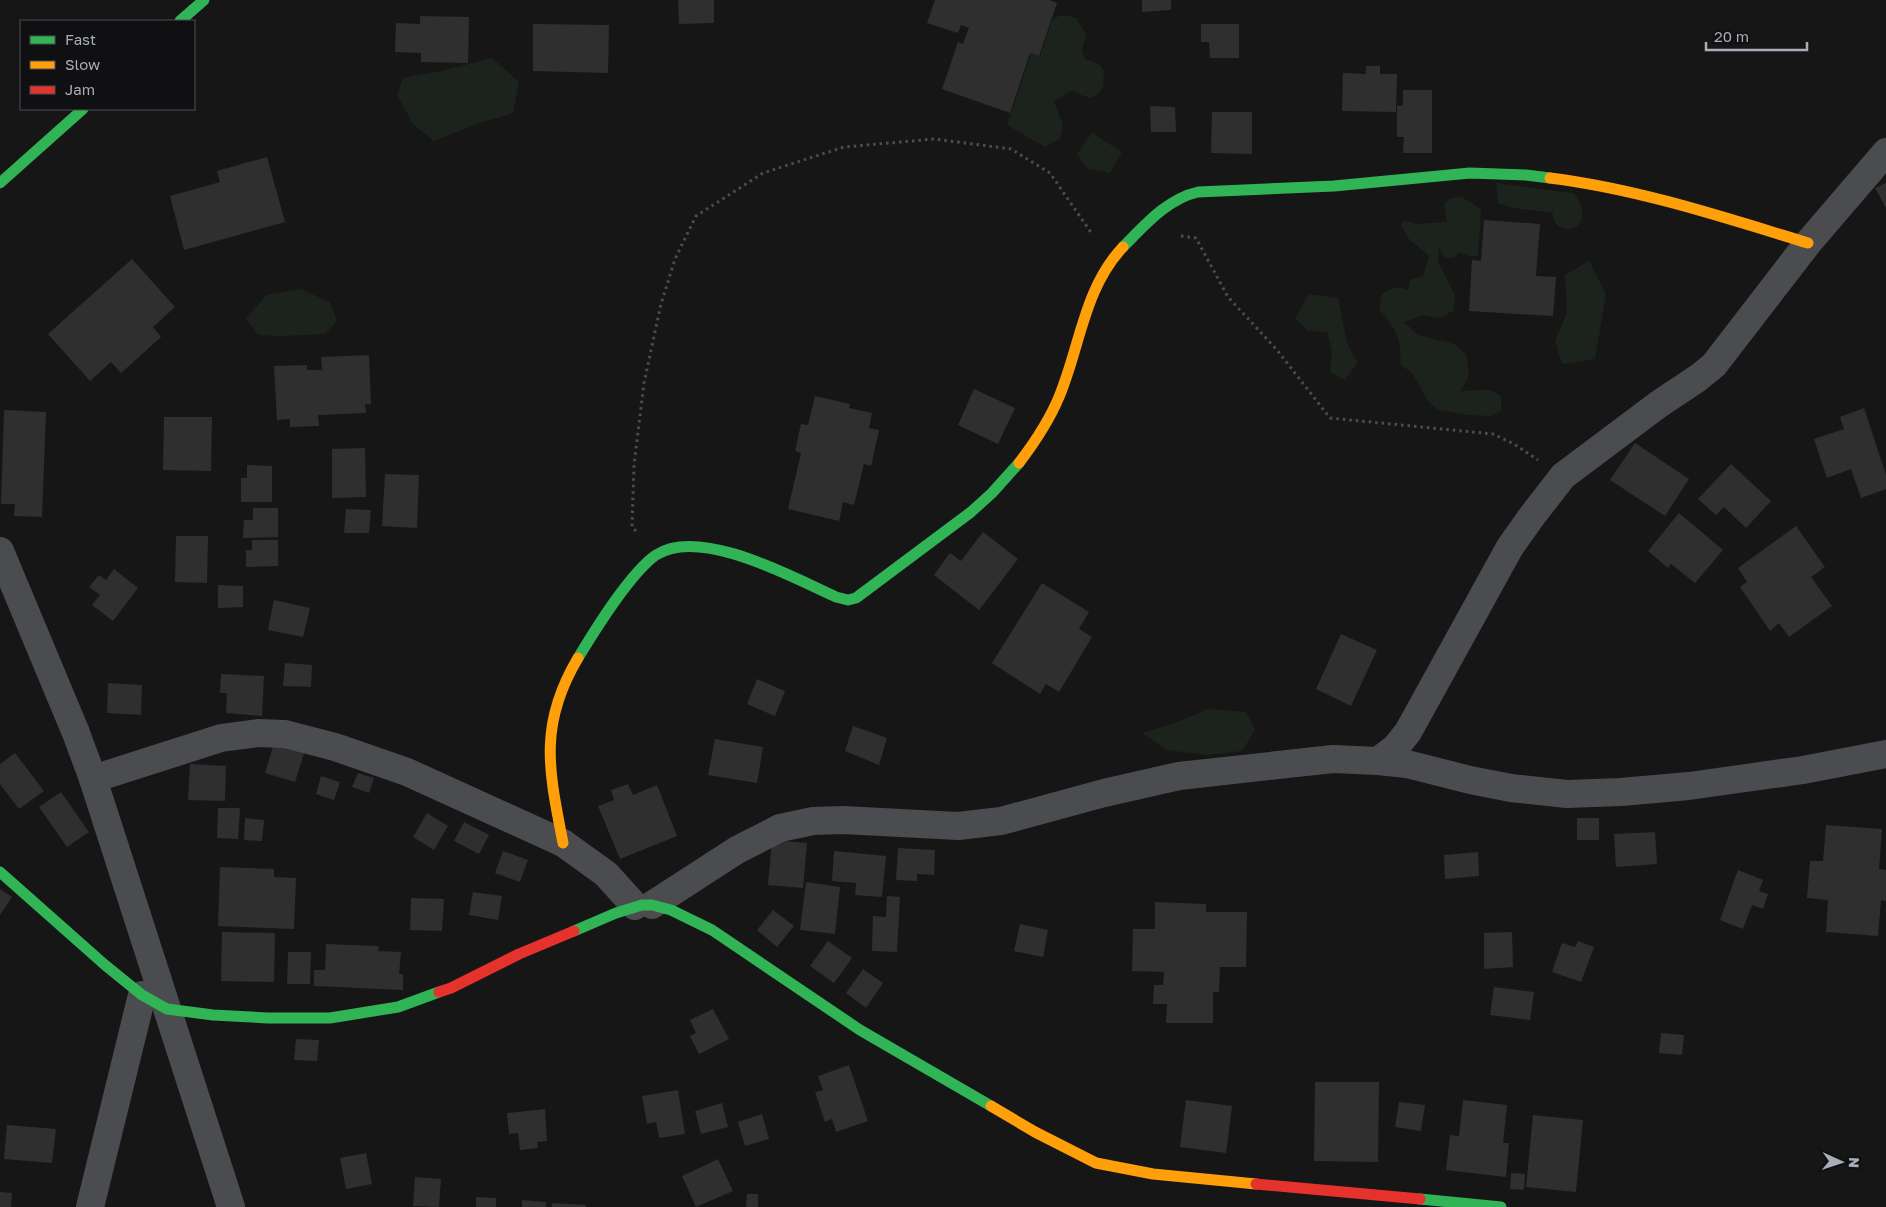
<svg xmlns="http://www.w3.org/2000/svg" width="1886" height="1207" viewBox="0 0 1886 1207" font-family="'Golos Text',sans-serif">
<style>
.green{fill:#1c231c}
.building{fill:#2f2f30}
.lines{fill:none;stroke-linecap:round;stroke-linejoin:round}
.path{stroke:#4c4d51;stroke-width:3;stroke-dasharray:2.5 4;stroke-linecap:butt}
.street{stroke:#4a4c4f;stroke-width:28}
.fast{stroke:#30b455;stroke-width:11}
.slow{stroke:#ff9f0a;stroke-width:11}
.jam{stroke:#e5322d;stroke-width:11}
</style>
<rect width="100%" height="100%" fill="#161616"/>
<!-- green -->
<g class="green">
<polygon points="1064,15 1076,18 1086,34 1082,50 1085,59 1099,64 1104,71 1103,88 1098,94 1091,98 1081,95 1073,90 1054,101 1063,125 1060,138 1045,147 1007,125 1031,54 1040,57 1053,18"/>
<polygon points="492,58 519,82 513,113 480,123 434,141 413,124 397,95 403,78 445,70"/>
<polygon points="1092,133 1122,152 1110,173 1088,169 1077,154"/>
<path d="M1496,183L1573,193C1582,201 1589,224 1571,229C1561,231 1551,222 1553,213L1514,208L1498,203Z"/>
<path d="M1462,197L1481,209L1478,256H1469L1459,252L1454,258H1445L1439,247L1438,262L1455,295L1453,311L1440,318L1423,315L1404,322L1418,335L1454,344L1466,354L1469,375L1461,391C1476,391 1488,386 1501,396V411L1491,416L1467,415L1438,410L1428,401L1412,373L1400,364C1402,338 1396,329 1379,309L1382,294L1396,287L1408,290L1410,280L1423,276L1429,256L1409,239L1401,226L1404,220L1416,224L1447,222L1444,205L1451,198Z"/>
<polygon points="1589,261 1606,294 1595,359 1562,364 1555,341 1567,313 1565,275"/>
<polygon points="300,289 330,302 337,321 325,334 283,336 258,335 246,319 266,295"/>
<polygon points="1309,294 1338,298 1347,342 1357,363 1345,380 1330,372 1332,352 1327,332 1308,331 1295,318"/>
<polygon points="1208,709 1246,712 1255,730 1242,751 1207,755 1167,750 1142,733 1173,724"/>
</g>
<!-- building -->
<g class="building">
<polygon points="678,0 714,0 714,23 679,24"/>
<polygon points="935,0 1049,0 1057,3 1039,56 1030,53 1010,113 942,89 958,42 963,44 969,28 961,25 958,33 927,23"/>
<polygon points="1142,0 1171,0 1171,10 1142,12"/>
<polygon points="420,16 469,17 468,63 421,62 421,53 395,52 396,23 420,24"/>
<polygon points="533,24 609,25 608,73 533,71"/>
<polygon points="1201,24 1239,24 1239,58 1210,58 1209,42 1201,42"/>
<polygon points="1366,66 1380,66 1380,74 1397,74 1396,112 1342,111 1343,73 1366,74"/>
<polygon points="1403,90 1432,90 1432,153 1403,153 1404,137 1397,137 1397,106 1403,105"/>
<polygon points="1150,106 1175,107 1176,132 1151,132"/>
<polygon points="1212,112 1252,112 1252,154 1211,153"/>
<polygon points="267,157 285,222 184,250 170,196 220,182 217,171"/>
<polygon points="1886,183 1886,208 1875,188"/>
<polygon points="1484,220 1540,224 1536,276 1556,277 1553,316 1469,311 1472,260 1481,261"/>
<polygon points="132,259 175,307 153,327 161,337 121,373 111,362 90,381 48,334"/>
<polygon points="369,355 371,404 365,404 366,413 318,415 319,426 290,427 290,419 277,420 274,366 307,365 307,370 322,370 321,357"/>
<polygon points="974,389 1015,408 998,444 958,425"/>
<polygon points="815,396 850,404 849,408 872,413 869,428 879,430 871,466 864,464 854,505 843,502 839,521 788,509 801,453 795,451 801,424 808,425"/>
<polygon points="1864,408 1886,475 1886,489 1861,498 1851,469 1827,478 1814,439 1844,429 1840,417"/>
<polygon points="4,410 46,412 42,517 14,516 15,504 1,504"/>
<polygon points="164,417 212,417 211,471 163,470"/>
<polygon points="1635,443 1689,479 1665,516 1610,480"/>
<polygon points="365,448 366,497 332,498 332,449"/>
<polygon points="1731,464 1771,501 1746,528 1724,507 1716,515 1698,499"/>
<polygon points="247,465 272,466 272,502 241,502 241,478 247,478"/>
<polygon points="385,474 419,475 417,528 382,526"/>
<polygon points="253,508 278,508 278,537 243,538 244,520 253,520"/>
<polygon points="346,509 371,510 369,533 344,533"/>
<polygon points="1679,513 1723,550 1695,583 1671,564 1668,568 1648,551"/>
<polygon points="1796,526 1825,567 1811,577 1832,606 1789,637 1779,623 1770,631 1740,587 1747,582 1738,568"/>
<polygon points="983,532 1018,559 979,610 934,575 950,553 961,561"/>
<polygon points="176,536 208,536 207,583 175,582"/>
<polygon points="252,540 278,540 278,566 246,567 246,550 252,550"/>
<polygon points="114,569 138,588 113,621 92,605 100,595 89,587 99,575 106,580"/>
<polygon points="1042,583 1089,612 1079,629 1092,637 1059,692 1046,684 1040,694 992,663"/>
<polygon points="218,585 243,586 243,607 218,608"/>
<polygon points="274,600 310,608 303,637 268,630"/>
<polygon points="1341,634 1377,650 1351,706 1316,689"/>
<polygon points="285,663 312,665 311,687 283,686"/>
<polygon points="221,674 264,676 262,716 226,713 227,693 220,693"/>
<polygon points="757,679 785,691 775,716 747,704"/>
<polygon points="108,683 142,685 141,715 107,713"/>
<polygon points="853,726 887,738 879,765 845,751"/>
<polygon points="715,739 763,747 757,783 708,775"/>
<polygon points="275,740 305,750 295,782 265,773"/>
<polygon points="15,753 44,791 19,809 0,784 0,764"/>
<polygon points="190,764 226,766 225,801 188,800"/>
<polygon points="358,773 374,778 369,793 352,787"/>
<polygon points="321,776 340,782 334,800 316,794"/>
<polygon points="628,784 633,795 657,785 677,836 620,859 598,806 614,800 611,790"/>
<polygon points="61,792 89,832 67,847 39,807"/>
<polygon points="218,808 240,808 238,839 217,838"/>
<polygon points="427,813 448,826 434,850 413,837"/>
<polygon points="245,818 264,820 262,841 244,840"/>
<rect x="1577" y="818" width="22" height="22"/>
<polygon points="464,822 489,835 479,854 454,841"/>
<polygon points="1826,825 1882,829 1879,869 1886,870 1886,901 1881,900 1878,936 1826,932 1828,900 1807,898 1810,861 1823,861"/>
<polygon points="1655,832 1657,864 1616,867 1614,834"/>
<polygon points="772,840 807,843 803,888 768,885"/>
<polygon points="898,848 935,850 934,875 917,874 917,881 896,880"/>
<polygon points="503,851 528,860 520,882 495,873"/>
<polygon points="834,851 886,856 882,897 855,895 856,883 832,881"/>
<polygon points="1478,852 1479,876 1445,879 1444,855"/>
<polygon points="220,867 274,869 274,877 296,878 294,929 218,926"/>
<polygon points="1738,870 1763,880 1759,891 1768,894 1763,909 1752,905 1743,929 1720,920"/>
<polygon points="806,882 840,887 835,934 800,930"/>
<polygon points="0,889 12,897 0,915"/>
<polygon points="473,892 502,896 498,920 469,915"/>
<polygon points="887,896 900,897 897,952 872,951 873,916 886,917"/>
<polygon points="411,898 444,899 442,931 410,930"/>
<polygon points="1155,902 1206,904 1206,912 1247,912 1246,967 1220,967 1219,992 1213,992 1213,1023 1166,1023 1167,1004 1153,1004 1154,985 1163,985 1164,972 1132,971 1133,929 1155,929"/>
<polygon points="773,910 794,926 777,947 757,930"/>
<polygon points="1020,924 1048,930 1043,957 1014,951"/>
<polygon points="222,932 275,933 274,982 221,981"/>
<polygon points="1512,932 1513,967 1484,969 1484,933"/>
<polygon points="828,941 852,958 834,983 810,966"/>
<polygon points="1578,941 1594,947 1581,982 1552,972 1562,943 1575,947"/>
<polygon points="326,944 379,946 378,951 401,952 399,974 403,974 403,990 314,986 314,970 325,970"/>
<polygon points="288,952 311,952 310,984 287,984"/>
<polygon points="863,969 883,983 866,1008 846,993"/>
<polygon points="1494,987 1534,992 1530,1020 1490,1015"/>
<polygon points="713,1009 729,1039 699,1054 690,1036 696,1033 690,1020"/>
<polygon points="1661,1033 1684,1035 1682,1055 1659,1053"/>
<polygon points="296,1039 319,1040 317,1061 294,1060"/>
<polygon points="849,1065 868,1121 836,1132 832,1119 825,1122 815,1092 823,1090 818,1076"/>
<polygon points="1315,1082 1379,1082 1378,1162 1314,1161"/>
<polygon points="678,1090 685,1134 659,1138 656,1122 647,1124 642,1096"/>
<polygon points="1186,1100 1232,1106 1226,1153 1180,1147"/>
<polygon points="1463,1100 1507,1105 1503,1143 1509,1143 1506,1177 1446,1170 1450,1135 1459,1136"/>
<polygon points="1399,1102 1425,1105 1421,1131 1395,1127"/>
<polygon points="722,1103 728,1127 701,1134 695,1111"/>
<polygon points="545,1109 547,1141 537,1142 538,1148 520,1150 518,1133 509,1134 507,1113"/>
<polygon points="762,1114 769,1139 745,1146 738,1122"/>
<polygon points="1533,1115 1583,1120 1576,1192 1526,1187"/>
<polygon points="7,1125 56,1129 52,1163 4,1159"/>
<polygon points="366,1153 372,1184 346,1189 340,1158"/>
<polygon points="718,1159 733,1191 696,1207 682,1176"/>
<polygon points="1511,1173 1525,1174 1524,1190 1510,1189"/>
<polygon points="415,1177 441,1179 439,1207 413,1206"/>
<polygon points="0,1192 12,1193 11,1207 0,1207"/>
<polygon points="747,1194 758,1194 758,1207 746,1207"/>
<polygon points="476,1197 496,1198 496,1207 476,1207"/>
<polygon points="522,1200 546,1202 546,1207 522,1207"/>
<polygon points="552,1203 586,1205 586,1207 552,1207"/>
</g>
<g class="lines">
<!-- path -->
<g class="path">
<polyline points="1181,236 1196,238 1228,297 1277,350 1330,418 1493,434 1514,444 1538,460"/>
<polyline points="636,531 632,527 634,465 644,383 661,304 675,259 696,216 763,173 844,147 934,139 1011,149 1050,173 1092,234"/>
</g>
<!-- street -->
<g class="street">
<polyline points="0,551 76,733 93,779 231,1207"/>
<polyline points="1378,761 1396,747 1408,732 1510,547 1532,516 1563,476 1659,404 1698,378 1714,365 1808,243 1886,152"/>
<polyline points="93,779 221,738 258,733 285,734 335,747 407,772 563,843 606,874 635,906"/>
<polyline points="652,905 737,850 780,828 813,821 843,820 958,826 1001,821 1104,793 1179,776 1333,759 1378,761 1407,764 1470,780 1511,788 1567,794 1621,792 1689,786 1803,770 1886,754"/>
<polyline points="90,1207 142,995"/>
</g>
<!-- fast -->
<g class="fast">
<polyline points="180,21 204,0"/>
<polyline points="0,183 83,109"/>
<path d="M1123,247C1145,225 1167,199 1198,192L1334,186L1470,173L1526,175L1550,178"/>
<path d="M578,658C595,630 630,573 656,555C700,526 794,578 836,597L848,600L856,598L971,512L992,493L1019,463"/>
<polyline points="0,872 105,965 142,995 167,1009 213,1015 268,1018 330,1018 398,1007 439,992"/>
<polyline points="574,931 616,913 642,905 652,905 671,910 712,930 860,1030 991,1106"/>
<polyline points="1420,1199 1501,1207"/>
</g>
<!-- slow -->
<g class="slow">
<path d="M1550,178C1638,189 1723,217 1808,243"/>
<path d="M1019,463C1035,442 1049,421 1059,397C1080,347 1084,288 1123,247"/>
<path d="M563,843C549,771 538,725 578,658"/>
<polyline points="991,1106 1035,1132 1096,1163 1153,1174 1256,1184"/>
</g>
<!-- jam -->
<g class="jam">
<polyline points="439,992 451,988 519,954 574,931"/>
<polyline points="1256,1184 1420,1199"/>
</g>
</g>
<!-- legend -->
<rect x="20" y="20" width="175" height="90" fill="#101012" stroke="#4c4f54"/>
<rect x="30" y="36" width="25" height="8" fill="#30b455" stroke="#4c4f54"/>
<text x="65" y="45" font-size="15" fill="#a7aeb7">Fast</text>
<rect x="30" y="61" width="25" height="8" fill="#ff9f0a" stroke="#4c4f54"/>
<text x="65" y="70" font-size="15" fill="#a7aeb7">Slow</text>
<rect x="30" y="86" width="25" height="8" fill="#e5322d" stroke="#4c4f54"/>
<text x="65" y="95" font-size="15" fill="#a7aeb7">Jam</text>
<!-- north arrow -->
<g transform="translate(1841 1162) rotate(93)" stroke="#101012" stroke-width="4" paint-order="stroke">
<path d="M0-4L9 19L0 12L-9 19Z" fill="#a7aeb7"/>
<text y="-8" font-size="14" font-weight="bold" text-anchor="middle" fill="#a7aeb7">N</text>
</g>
<!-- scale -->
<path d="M1706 42v8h101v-8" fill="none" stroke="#a7aeb7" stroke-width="2.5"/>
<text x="1714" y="42" font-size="15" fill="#a7aeb7" stroke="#101012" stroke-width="4" paint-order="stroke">20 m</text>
</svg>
